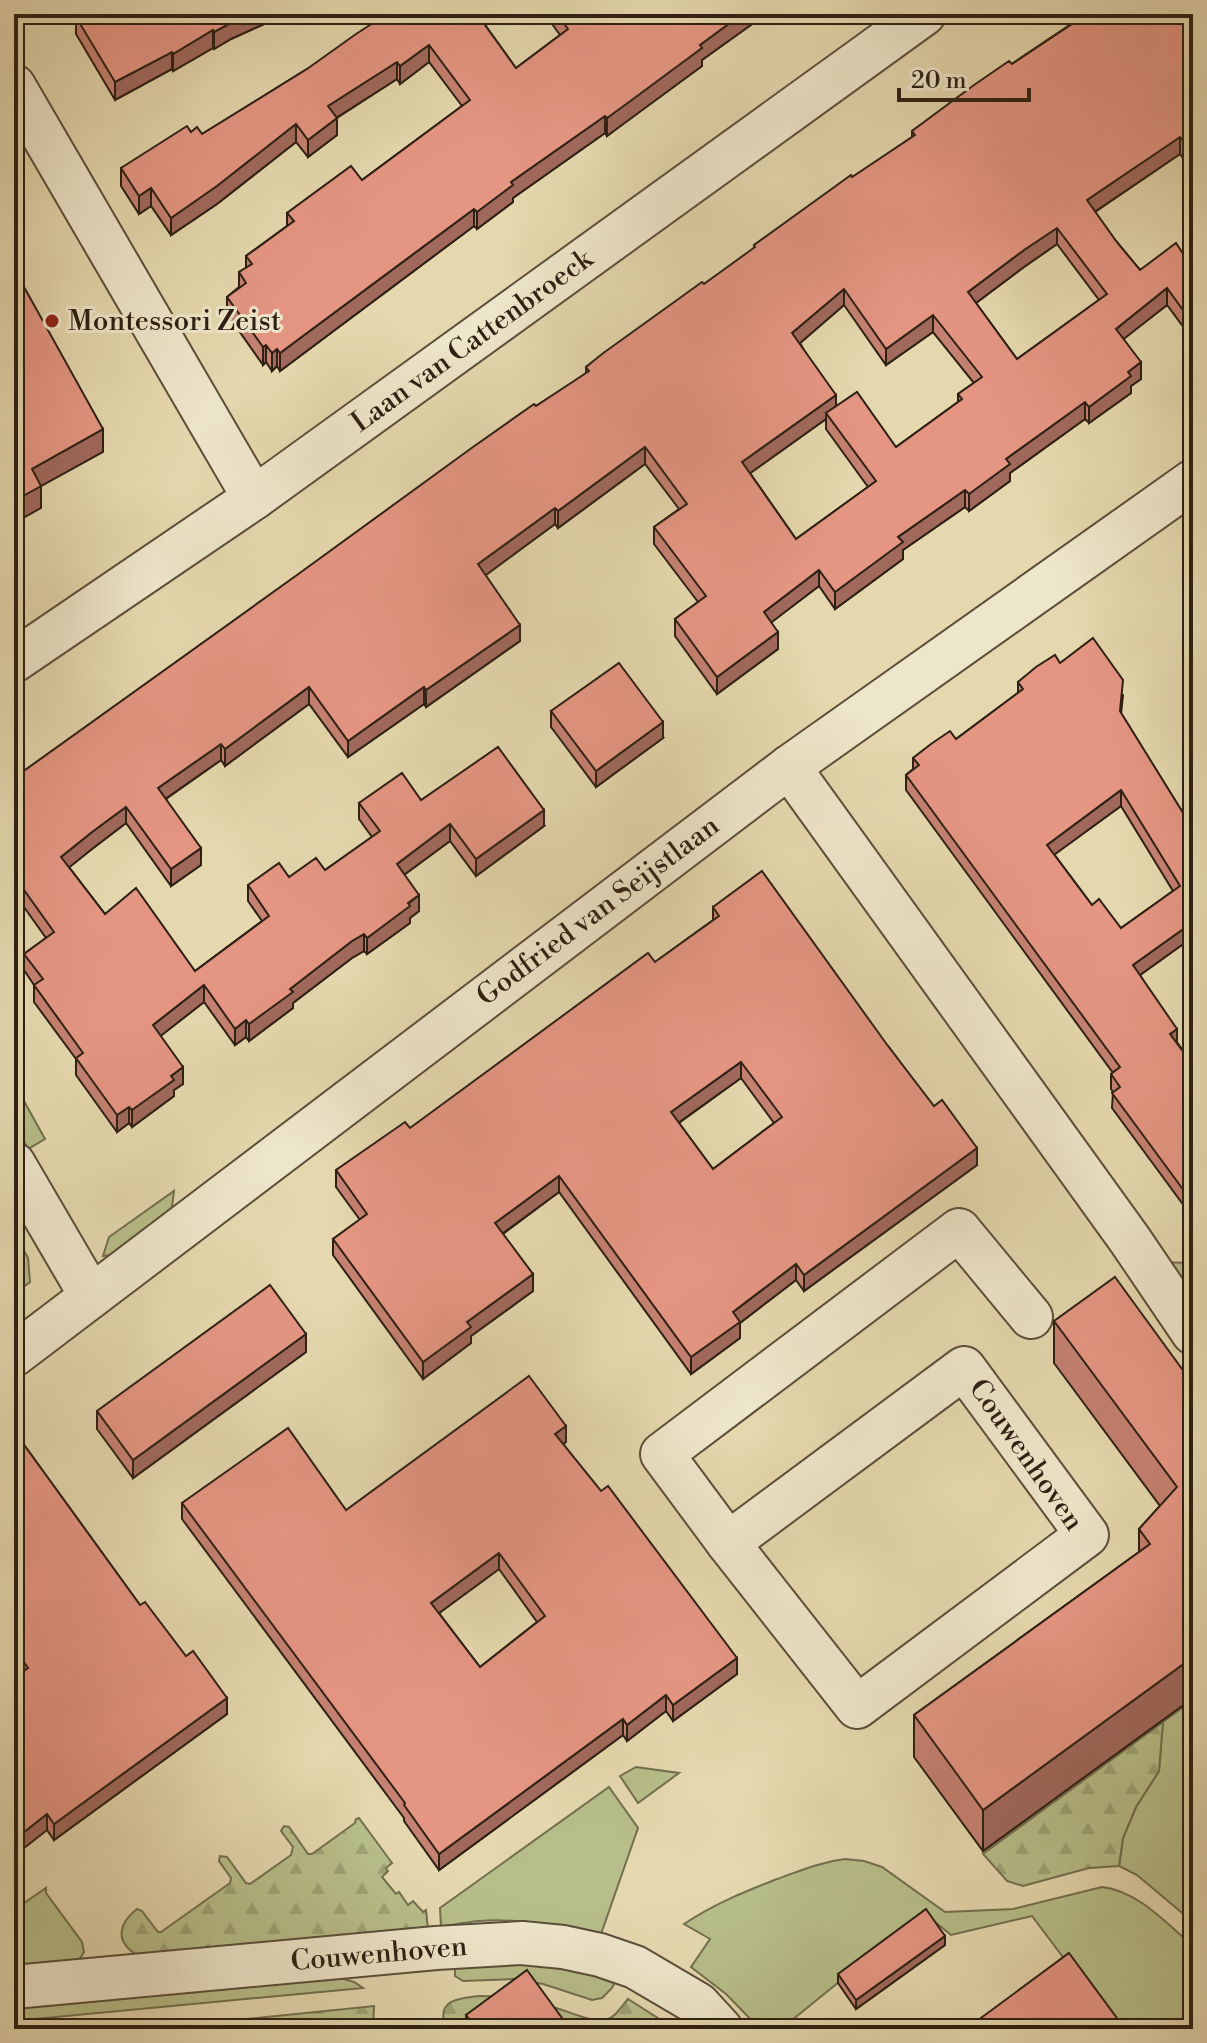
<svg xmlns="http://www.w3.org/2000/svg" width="1207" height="2043" viewBox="0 0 1207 2043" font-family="'Libre Bodoni',serif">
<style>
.green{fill:#b7be89;stroke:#726f4e;stroke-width:2}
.forest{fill:url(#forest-firs);stroke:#726f4e;stroke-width:2}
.park{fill:url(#park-dots);stroke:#726f4e;stroke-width:2}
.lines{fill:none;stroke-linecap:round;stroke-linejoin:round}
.street-casing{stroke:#5c4e3a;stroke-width:46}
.street{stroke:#eee6ca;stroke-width:42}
.wall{fill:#c58171;stroke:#2e2014;stroke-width:2;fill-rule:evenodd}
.shaded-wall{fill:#a0695c;stroke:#2e2014;stroke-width:2}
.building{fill:#e59683;stroke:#2e2014;stroke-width:2;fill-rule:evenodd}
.poi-dot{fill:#8f2418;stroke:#eee6ca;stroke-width:3}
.labels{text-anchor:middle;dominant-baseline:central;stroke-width:6;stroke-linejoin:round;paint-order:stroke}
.poi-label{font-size:28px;fill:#2e2014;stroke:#eee6ca;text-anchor:start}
.street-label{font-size:28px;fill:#2e2014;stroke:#eee6ca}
</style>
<defs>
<pattern id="forest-firs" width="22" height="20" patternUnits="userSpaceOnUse" patternTransform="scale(2)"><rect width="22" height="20" fill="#b7be89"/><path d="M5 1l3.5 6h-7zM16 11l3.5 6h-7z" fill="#9ea375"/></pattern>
<pattern id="park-dots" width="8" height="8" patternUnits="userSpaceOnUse" patternTransform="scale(2)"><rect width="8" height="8" fill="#b7be89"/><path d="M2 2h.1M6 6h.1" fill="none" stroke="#9ea375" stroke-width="1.8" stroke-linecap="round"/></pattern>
</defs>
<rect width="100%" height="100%" fill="#e5d8ae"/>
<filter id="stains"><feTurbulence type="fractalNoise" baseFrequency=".0025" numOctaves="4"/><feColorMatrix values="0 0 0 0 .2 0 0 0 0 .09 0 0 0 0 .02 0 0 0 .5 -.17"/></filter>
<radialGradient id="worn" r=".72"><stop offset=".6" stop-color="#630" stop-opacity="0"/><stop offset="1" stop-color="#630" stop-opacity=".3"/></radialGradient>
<!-- green -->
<g class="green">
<polygon points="14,1083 45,1139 28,1149 14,1123"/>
<polygon points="174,1191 171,1215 112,1255 103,1256 109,1237"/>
<polygon points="14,1232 28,1258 30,1282 14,1294"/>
<polygon points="1193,1700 1193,1922 1137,1875 1119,1866 1123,1838 1136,1807 1159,1771 1163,1722"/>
<polygon points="636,1767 679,1773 638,1803 620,1776"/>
<path d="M609,1787L638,1828L601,1934C561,1926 520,1918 479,1921C466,1922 453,1925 441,1927L440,1908Z"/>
<path d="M845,1859L864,1861L882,1867L945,1912L1013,1909L1102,1887C1138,1891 1166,1923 1193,1946V2029H1117L1032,1916L951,1935L924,1913L781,2029H760L726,1994L691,1967L710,1939L684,1924C714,1904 744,1892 777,1879C800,1871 820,1862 845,1859Z"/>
<polygon points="46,1888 46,1893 82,1942 84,1952 79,1960 21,1968 20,1951 14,1951 14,1910"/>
<polygon points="521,1961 573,1968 615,1982 612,1988 602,1998 592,2000 543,1984 514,1979 463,1981 455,1976 455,1966"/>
<polygon points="337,1977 354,1982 363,1988 14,2021 14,2006"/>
</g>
<!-- forest -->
<g class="forest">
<polygon points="1163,1722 1159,1771 1136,1807 1123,1838 1119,1866 1089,1868 1023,1886 1007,1881 983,1854"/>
<path d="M359,1818L392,1863L386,1868L388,1871L382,1877L396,1894L399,1892L408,1905L413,1901L423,1912L426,1910L428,1929L137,1955C114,1941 119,1923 137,1909L142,1911L158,1932H161L230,1883L231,1878L219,1861L220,1856L227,1857L246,1883L250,1884L291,1855L293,1847L281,1831L284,1826L289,1827L308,1854H312L355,1823L356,1819Z"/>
<path d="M480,1996C504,1996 526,2000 549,2006C563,2009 592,2023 605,2020C615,2018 621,2007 628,1999L675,2029H446C435,2000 458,1998 480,1996Z"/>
<polygon points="374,2006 373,2029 147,2029"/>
</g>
<!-- park -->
<polygon class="park" points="1154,1262 1193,1263 1193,1317"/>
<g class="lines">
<!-- street casing -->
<g class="street-casing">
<g id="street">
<polyline points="14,86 254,498"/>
<polyline points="14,661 254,498 924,14"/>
<polyline points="789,767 1130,1240 1193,1333"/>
<polyline points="14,1164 91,1296"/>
<polyline points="14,1355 789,767 1193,481"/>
<polygon points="964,1368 1087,1535 857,1707 728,1543"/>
<polyline points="728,1543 662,1454 959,1230 1031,1317"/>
<polyline points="14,1987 436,1948 522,1943 563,1947 600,1955 635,1967 698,2004 721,2029"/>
</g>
</g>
<!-- street -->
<use href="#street" class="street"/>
</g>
<!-- wall -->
<g class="wall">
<polygon points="286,14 231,39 214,49 213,48 173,71 172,69 115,100 76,34 76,17"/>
<polygon points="545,14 774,14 764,21 762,17 702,60 702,66 625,122 607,136 605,133 513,198 513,202 477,229 474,226 280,371 277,366 272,371 266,362 263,365 227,314 227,297 239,287 239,272 246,268 246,256 287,226 287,213 362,180 462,106 429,62 400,84 397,79 337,118 337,135 308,157 296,142 217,204 171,235 151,206 139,214 121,186 121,168 191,132 202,134 307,69 485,25 516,68 560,35"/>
<path d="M1193,14V172L1180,154L1095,212L1116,241L1140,270L1182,252L1193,244V340L1167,305L1123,339L1141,379L1131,386V393L1089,423L1085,419L1010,473V481L969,511L965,507L903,550V559L835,609L819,586L771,622L778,649L717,694L675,636V619L698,602L654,544V527L679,509L645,464L558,528L555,524L485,575L520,641L426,707L424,704L348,757L309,704L225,766L221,760L166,799L201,865L171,886L126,823L92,849L69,867L105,914L195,971L262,921L248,901V885L325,870L372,837L359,819V803L421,800L544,826L476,876L450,841L404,875L419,911L410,918V923L367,954L364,951L352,958L293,1003V1008L249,1041L246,1037L235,1045L204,1002L160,1036L183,1084L174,1090V1096L132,1127L129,1123L117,1132L76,1075V1059L34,1002V985L24,970V954L46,938L14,893V778L536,406L586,374V367L754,249V245L912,137V131L1068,26V19ZM1057,244L1099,300L1017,359L976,303L1024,267ZM844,305L886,365L933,332L974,383L958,394V402L896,447L836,406L800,343ZM826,419V429L868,487L796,539L750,473Z"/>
<path d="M1060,663L1123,695L1121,714L1193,829V937L1140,975L1177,1042L1193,1065V1218L1112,1108L1113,1092L1111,1089V1074L1113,1073L906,790V775L913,769V758L956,739L1018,693V682ZM1121,806L1173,891L1121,928L1092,905L1054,854Z"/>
<polygon points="551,711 663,738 596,787 551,727"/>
<path d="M713,907L888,1046L977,1165L804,1291L796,1280L740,1323V1338L691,1374L559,1192L503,1234L533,1291L471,1336V1343L423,1379L333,1255V1239L360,1220L336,1187V1170L410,1128L655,962L713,920ZM741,1078L774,1123L713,1169L679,1123Z"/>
<polygon points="1054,1321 1193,1384 1193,1698 983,1851 914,1757 914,1715 1139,1552 1139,1529 1160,1506 1054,1363"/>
<polygon points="306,1352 133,1478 97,1429 97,1411"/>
<polygon points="14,1431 140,1605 227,1714 54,1840 47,1830 20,1674 14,1665"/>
<path d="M566,1442L563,1444L737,1674L673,1721L666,1711L627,1741L623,1735L439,1870L404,1821V1818L182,1519V1503L346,1510ZM499,1569L537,1622L480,1667L439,1613Z"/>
<polygon points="945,1945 856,2009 838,1983 838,1974"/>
<polygon points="466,2015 570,2029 466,2029"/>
</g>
<!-- shaded-wall -->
<g class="shaded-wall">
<polygon points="248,14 286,14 231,39 214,49 214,32"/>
<polygon points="477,14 502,14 477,31"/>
<polygon points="742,14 762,14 762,17 702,60 702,66 607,136 607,118 700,45"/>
<polygon points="764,14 774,14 764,21"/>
<polygon points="213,30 213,48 173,71 173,54"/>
<polygon points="429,45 429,62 400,84 400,66"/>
<polygon points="172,52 172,69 115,100 115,82"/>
<polygon points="397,62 397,79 328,123 328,106"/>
<polygon points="605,116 605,133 513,198 513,202 477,229 477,212 511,182"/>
<polygon points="337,118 337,135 308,157 308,140"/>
<polygon points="296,124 296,142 217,204 171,235 171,218"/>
<polygon points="1180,137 1180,154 1087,217 1087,200"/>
<polygon points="151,188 151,206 139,214 139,196"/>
<polygon points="474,209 474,226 280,371 280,353"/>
<polygon points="1057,228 1057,244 1024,267 968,309 968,292 1024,250"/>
<polygon points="1167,288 1167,305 1116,345 1116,329"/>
<polygon points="844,289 844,305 792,350 792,333"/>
<polygon points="933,315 933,332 886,365 886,349"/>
<polygon points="266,345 266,362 263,365 263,347"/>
<polygon points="277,349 277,366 272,371 272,353"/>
<polygon points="1141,362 1141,379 1131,386 1131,393 1089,423 1089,407 1128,372"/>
<polygon points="836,395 836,412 826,413 826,419 742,479 742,462"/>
<polygon points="1085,402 1085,419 1010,473 1010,481 969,511 969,494 1006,459"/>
<polygon points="103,429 103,452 41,486 41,508 14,523 14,501 32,469"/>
<polygon points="645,447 645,464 558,528 558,511"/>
<polygon points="965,490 965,507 903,550 903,559 835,609 835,592 898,537"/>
<polygon points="555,508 555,524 478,581 478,564"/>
<polygon points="819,570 819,586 764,628 764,612"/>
<polygon points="520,625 520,641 426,707 426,690"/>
<polygon points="778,632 778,649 717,694 717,677"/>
<polygon points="309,687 309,704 225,766 225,749"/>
<polygon points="424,687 424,704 348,757 348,741"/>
<polygon points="663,722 663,738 596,787 596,771"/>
<polygon points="221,744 221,760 158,804 158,788"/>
<polygon points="1121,790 1121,806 1047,860 1047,845"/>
<polygon points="126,807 126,823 92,849 61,874 61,857 92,832"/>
<polygon points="544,810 544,826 476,876 476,859"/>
<polygon points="450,824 450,841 397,880 397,864"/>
<polygon points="201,848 201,865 171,886 171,869"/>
<polygon points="419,895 419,911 410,918 410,923 367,954 367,938"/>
<polygon points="1193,922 1193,937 1133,980 1133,965"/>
<polygon points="364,934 364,951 352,958 293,1003 293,1008 249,1041 249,1024 290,989 352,941"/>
<polygon points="204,985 204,1002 153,1042 153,1025"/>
<polygon points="246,1020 246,1037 235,1045 235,1029"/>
<polygon points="1177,1029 1177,1045 1170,1034"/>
<polygon points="741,1062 741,1078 671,1128 671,1112"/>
<polygon points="183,1067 183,1084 174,1090 174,1096 132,1127 132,1110 171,1076"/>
<polygon points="129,1107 129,1123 117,1132 117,1115"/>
<polygon points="977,1148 977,1165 804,1291 804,1275"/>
<polygon points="559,1176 559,1192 495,1239 495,1223"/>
<polygon points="796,1264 796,1280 740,1323 740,1338 691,1374 691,1357 733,1312"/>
<polygon points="533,1274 533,1291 471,1336 471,1343 423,1379 423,1362 467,1322"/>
<polygon points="306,1334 306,1352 133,1478 133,1460"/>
<polygon points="566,1426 566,1442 555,1450 555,1434"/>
<polygon points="499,1553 499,1569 431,1619 431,1603"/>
<polygon points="1193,1657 1193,1698 983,1851 983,1810"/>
<polygon points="737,1658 737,1674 673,1721 673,1705"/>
<polygon points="666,1695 666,1711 627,1741 627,1725"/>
<polygon points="227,1698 227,1714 54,1840 54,1824"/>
<polygon points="623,1719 623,1735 439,1870 439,1854"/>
<polygon points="47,1814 47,1830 14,1856 14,1840"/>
<polygon points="945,1936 945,1945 856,2009 856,2000"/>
</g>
<!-- building -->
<g class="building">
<polygon points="80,14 248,14 214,32 213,30 173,54 172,52 115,82 76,17"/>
<polygon points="387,14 477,14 516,68 568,29 557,14 742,14 700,45 702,48 625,105 607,118 605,116 511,182 513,185 477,212 474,209 280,353 277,349 272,353 266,345 263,347 227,297 246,283 239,272 252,264 246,256 294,221 287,213 351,166 362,180 470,100 429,45 400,66 397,62 328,106 337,118 308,140 296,124 217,186 171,218 151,188 139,196 121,168 187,126 191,132 197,127 202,134 307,69 356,34"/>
<path d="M1074,14H1193V155L1180,137L1087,200L1116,241L1140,270L1176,243L1182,252L1193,244V324L1167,288L1116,329L1141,362L1128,372L1131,376L1089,407L1085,402L1006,459L1010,464L969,494L965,490L898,537L903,542L835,592L819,570L764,612L778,632L717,677L675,619L706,596L654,527L687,504L645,447L558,511L555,508L478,564L520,625L426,690L424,687L348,741L309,687L225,749L221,744L158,788L201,848L171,869L126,807L92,832L61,857L105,914L136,888L195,971L269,916L248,885L279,863L289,877L316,858L325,870L380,831L359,803L402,773L421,800L498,747L544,810L476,859L450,824L397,864L419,895L408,903L410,906L367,938L364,934L352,941L290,989L293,992L249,1024L246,1020L235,1029L204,985L153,1025L183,1067L171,1076L174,1080L132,1110L129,1107L117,1115L76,1058L83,1053L34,985L43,979L24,954L54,932L14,876V778L297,575L473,447L534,404L536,406L589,371L586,367L602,354L702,282L704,284L755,247L754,245L851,175L852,177L915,135L912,131L974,85L1009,61L1012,64L1072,24L1068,19ZM1057,228L1107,294L1017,359L968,292L1024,250ZM844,289L886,349L933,315L982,377L958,394L962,399L896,447L857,392L826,413L876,481L796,539L742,462L836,395L792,333Z"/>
<polygon points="14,269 103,429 32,469 41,486 14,501"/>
<path d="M1093,638L1123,680L1120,711L1193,829V922L1133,965L1177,1029L1170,1034L1193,1065V1203L1112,1093L1120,1087L1111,1074L1120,1067L906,775L919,765L913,758L931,744L950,731L956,739L1023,689L1018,682L1036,667L1055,655L1060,663ZM1121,790L1180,886L1121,928L1099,899L1092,905L1047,845Z"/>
<polygon points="619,663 663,722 596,771 551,711"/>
<path d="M762,871L888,1046L934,1106L942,1100L977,1148L804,1275L796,1264L733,1312L740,1322L691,1357L559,1176L495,1223L533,1274L467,1322L471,1327L423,1362L333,1239L367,1214L336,1170L405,1122L410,1128L648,953L655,962L719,916L713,907ZM741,1062L782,1117L713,1169L671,1112Z"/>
<polygon points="1115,1277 1193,1384 1193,1657 983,1810 914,1715 1150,1544 1139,1529 1177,1487 1054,1321"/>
<polygon points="270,1285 306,1334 133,1460 97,1411"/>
<path d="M529,1376L566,1426L555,1434L601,1491L608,1486L737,1658L673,1705L666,1695L627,1725L623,1719L439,1854L404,1805L405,1803L182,1503L288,1428L346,1510ZM499,1553L545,1616L480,1667L431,1603Z"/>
<polygon points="14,1431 140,1605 145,1602 186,1656 193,1651 227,1698 54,1824 47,1814 14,1840 14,1678 28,1668 14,1648"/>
<polygon points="926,1909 945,1936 856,2000 838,1974"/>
<polygon points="1069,1953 1125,2029 966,2029"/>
<polygon points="527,1970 570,2029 477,2029 466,2015"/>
</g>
<!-- markers -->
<circle class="poi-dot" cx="52" cy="321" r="8"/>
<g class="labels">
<!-- poi labels -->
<g class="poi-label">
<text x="68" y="321">Montessori Zeist</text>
</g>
<!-- street labels -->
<g class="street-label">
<text transform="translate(472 341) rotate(-36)">Laan van Cattenbroeck</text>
<text transform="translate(598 911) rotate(-37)">Godfried van Seijstlaan</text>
<text transform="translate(1026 1455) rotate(55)">Couwenhoven</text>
<text transform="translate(379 1954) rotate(-5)">Couwenhoven</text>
</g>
</g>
<!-- margin -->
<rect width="1207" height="2043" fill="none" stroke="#e5d8ae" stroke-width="48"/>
<rect x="16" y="16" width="1175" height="2011" fill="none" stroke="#2e2014" stroke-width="4"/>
<rect x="24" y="24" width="1159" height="1995" fill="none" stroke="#2e2014" stroke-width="2"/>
<!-- scale -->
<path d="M899 88v12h130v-12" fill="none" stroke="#2e2014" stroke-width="4"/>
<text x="911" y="88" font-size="24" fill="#2e2014" stroke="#eee6ca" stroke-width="6" paint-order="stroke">20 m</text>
<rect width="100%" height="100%" filter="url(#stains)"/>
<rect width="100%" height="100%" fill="url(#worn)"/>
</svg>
